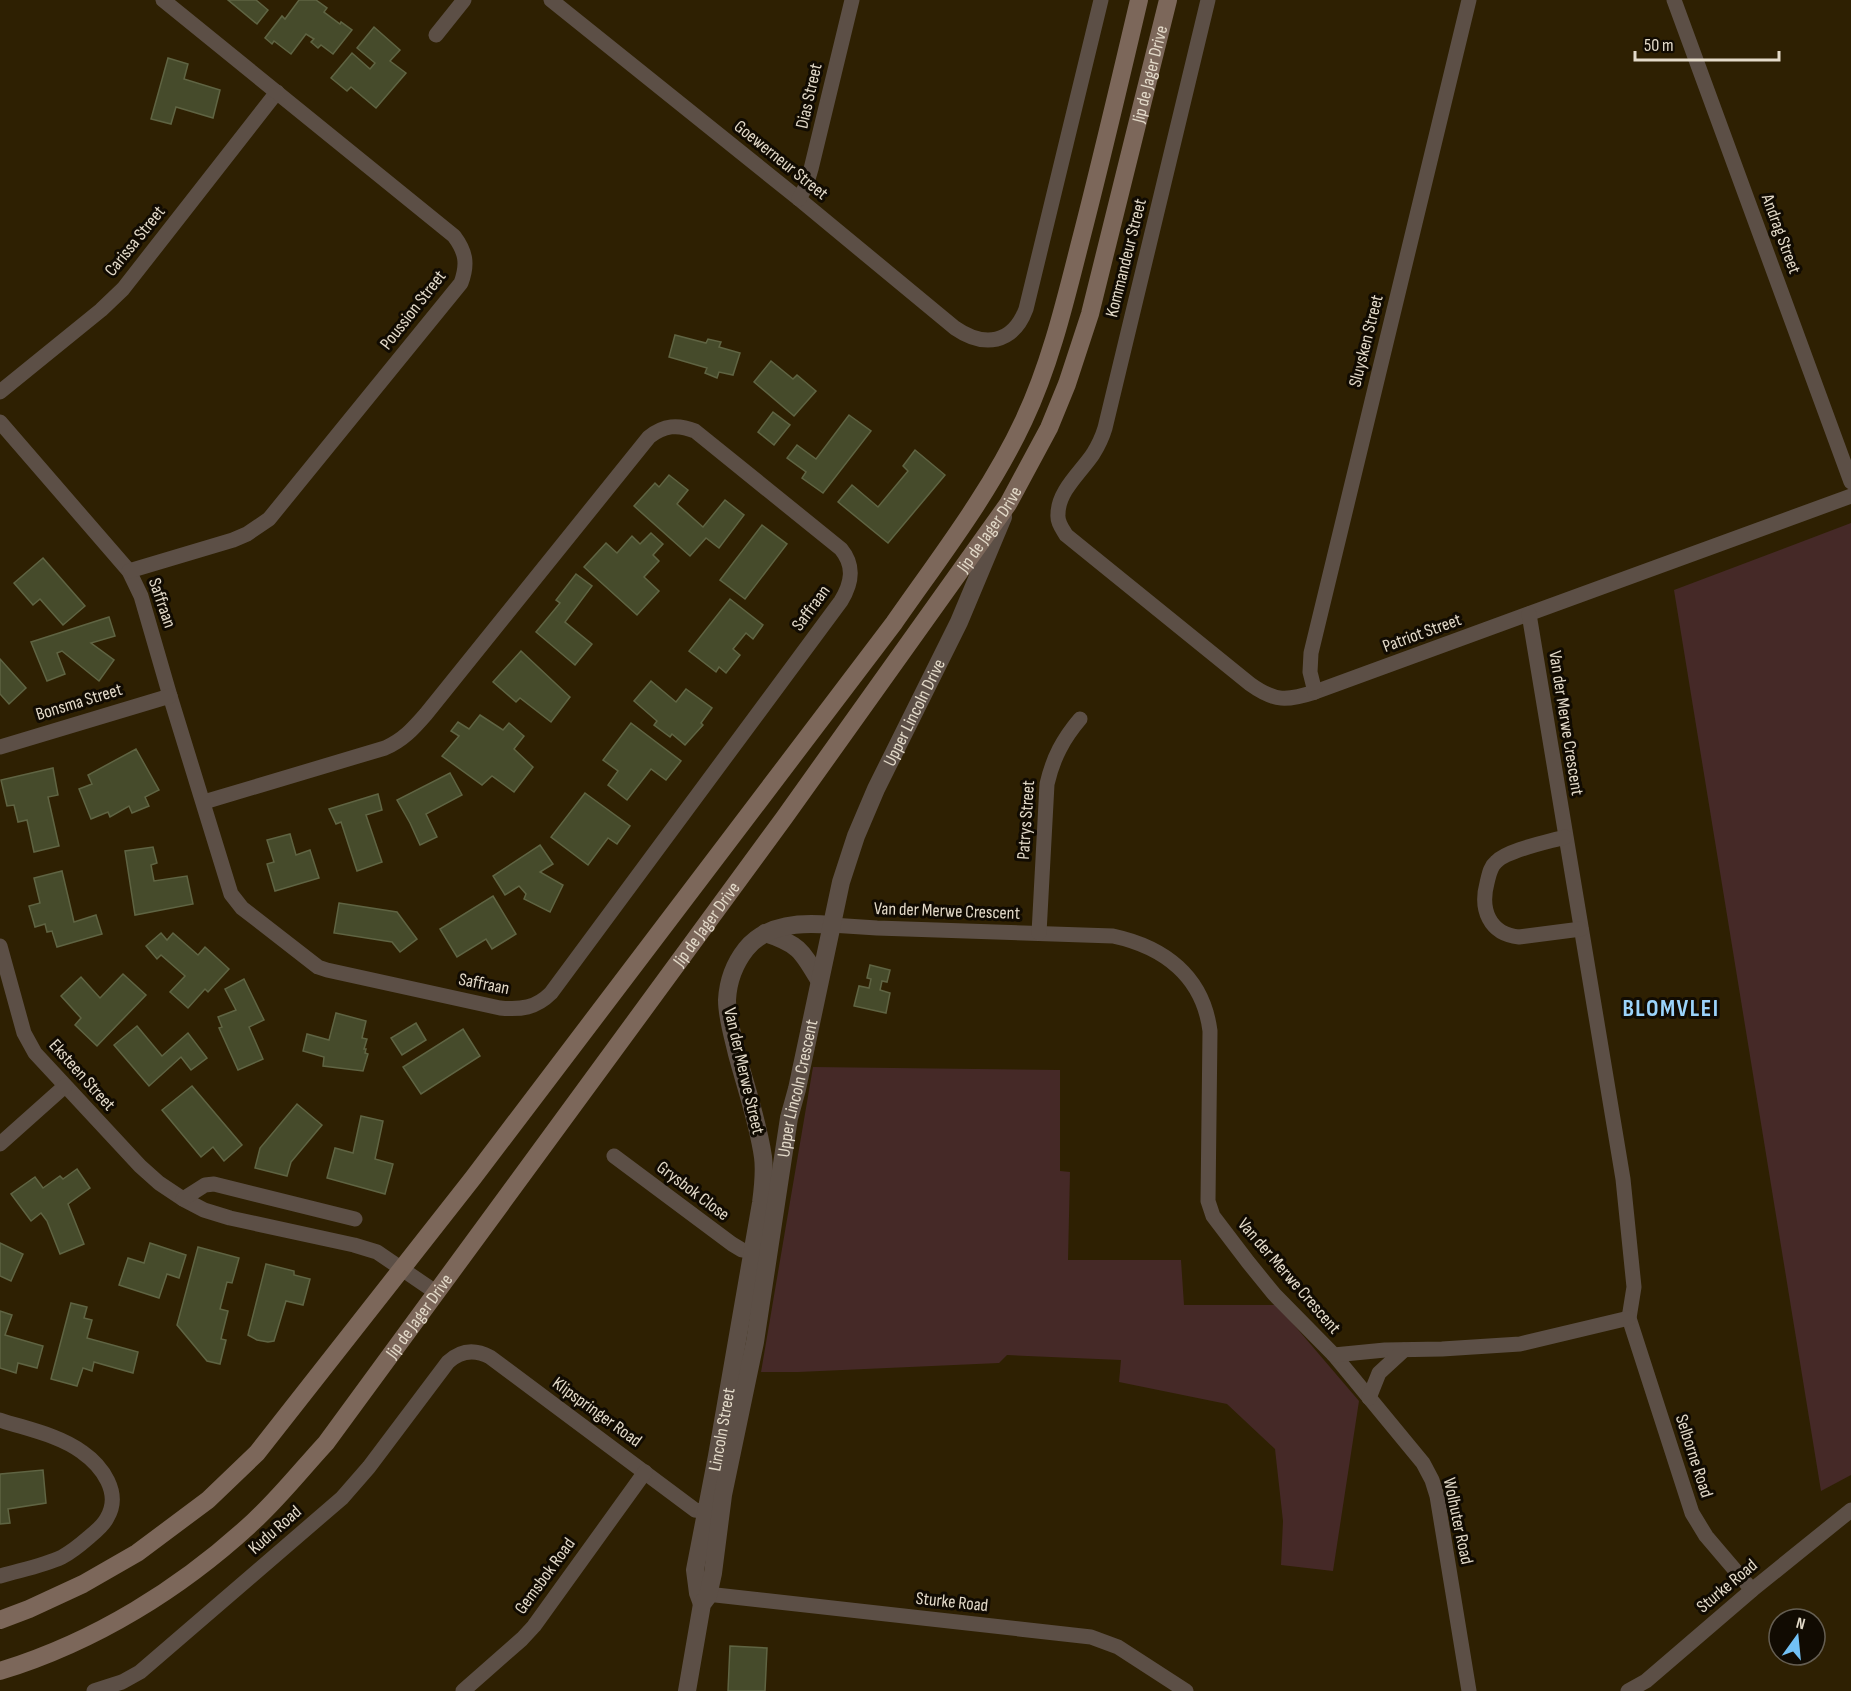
<svg xmlns="http://www.w3.org/2000/svg" width="1851" height="1691" viewBox="0 0 1851 1691" font-family="'Sofia Sans Condensed',sans-serif">
<style>
.green{fill:#452927}
.building{fill:#464b2b;stroke:#5f6443;stroke-width:1.5}
.lines{fill:none;stroke-linecap:round;stroke-linejoin:round}
.minor{stroke:#5c4f46;stroke-width:15}
.tertiary{stroke:#5c4f46;stroke-width:18}
.secondary{stroke:#7c675a;stroke-width:18}
.labels{text-anchor:middle;dominant-baseline:central;stroke-width:6;stroke-linejoin:round;paint-order:stroke}
.street-label{font-size:18px;fill:#e3dac9;stroke:#110b02}
.district-label{font-size:24px;font-weight:bold;letter-spacing:1.5px;fill:#9bd3fb;stroke:#110b02}
</style>
<rect width="100%" height="100%" fill="#2e2002"/>
<!-- green -->
<g class="green">
<polygon points="1851,523 1851,1475 1821,1491 1674,590"/>
<polygon points="813,1067 1060,1070 1060,1171 1070,1172 1068,1260 1181,1260 1184,1305 1277,1305 1359,1401 1333,1571 1281,1565 1283,1521 1275,1449 1227,1404 1119,1382 1121,1360 1007,1355 999,1363 798,1372 761,1372"/>
</g>
<!-- building -->
<g class="building">
<polygon points="228,0 256,0 268,10 257,24"/>
<polygon points="299,0 316,0 327,8 324,12 340,24 341,22 352,30 333,54 321,45 318,48 311,42 314,39 306,34 291,54 274,41 272,44 265,38 282,16 285,19"/>
<polygon points="374,27 400,50 390,61 406,73 376,108 351,87 347,91 331,78 352,53 370,69 375,63 357,48"/>
<polygon points="168,58 188,64 184,79 220,90 213,118 176,107 171,124 151,119"/>
<polygon points="675,335 706,343 708,339 721,342 719,347 740,353 733,375 719,372 717,378 705,373 707,368 669,357"/>
<polygon points="771,361 793,379 797,375 816,391 794,416 754,382"/>
<polygon points="773,412 790,425 774,445 758,432"/>
<polygon points="849,415 871,431 823,493 802,478 806,472 787,458 797,445 816,459"/>
<polygon points="915,450 945,475 888,543 838,502 852,485 878,507 908,471 903,466"/>
<polygon points="669,475 688,490 677,504 703,527 725,500 744,515 719,548 706,538 690,556 634,506 655,483 659,487"/>
<polygon points="762,525 787,544 745,599 720,580"/>
<polygon points="651,533 663,544 653,555 659,561 644,577 659,591 637,615 584,567 606,543 617,553 632,536 640,544"/>
<polygon points="43,558 85,606 63,625 40,599 33,605 14,583"/>
<polygon points="576,574 592,586 565,622 592,644 575,665 536,632 560,603 556,600"/>
<polygon points="730,599 763,625 753,639 746,633 733,649 740,655 726,673 719,667 716,672 689,651"/>
<polygon points="109,617 115,636 91,643 114,660 99,681 62,651 57,653 65,674 47,681 31,642"/>
<polygon points="521,651 570,697 551,722 520,698 516,702 493,682"/>
<polygon points="0,659 26,688 9,704 0,694"/>
<polygon points="651,681 676,702 686,689 712,708 701,723 703,725 685,745 672,734 670,737 654,725 657,721 634,701"/>
<polygon points="480,715 503,730 509,723 524,736 514,749 533,767 514,792 492,776 482,785 442,756 459,736 451,731 458,722 469,729"/>
<polygon points="631,723 681,761 666,780 651,769 627,800 608,785 618,771 603,760"/>
<polygon points="136,749 159,790 145,797 149,806 132,813 129,806 110,817 108,812 91,819 79,789 92,784 88,775"/>
<polygon points="53,768 58,795 48,797 59,846 34,852 27,820 18,822 14,805 7,806 1,780"/>
<polygon points="450,773 462,795 426,814 437,837 420,845 410,823 397,800"/>
<polygon points="585,793 630,826 617,844 608,838 588,865 551,837"/>
<polygon points="378,794 382,810 366,815 382,862 357,871 341,822 336,824 329,809"/>
<polygon points="290,834 296,855 310,850 319,878 275,891 267,864 274,862 267,840"/>
<polygon points="540,845 553,864 540,872 563,885 550,912 524,899 526,894 519,886 505,895 493,876"/>
<polygon points="153,847 157,863 151,865 154,881 187,876 193,904 135,915 125,851"/>
<polygon points="62,871 74,922 96,915 102,934 57,947 52,931 47,932 45,924 35,927 29,906 40,903 34,878"/>
<polygon points="493,896 516,934 492,949 486,939 457,957 440,929"/>
<polygon points="339,903 397,912 417,939 400,952 392,942 334,933"/>
<polygon points="161,933 167,940 173,933 198,955 205,947 229,969 208,992 205,989 188,1008 170,992 185,976 161,955 157,959 146,946"/>
<polygon points="870,965 890,970 887,982 882,981 880,990 890,993 886,1013 854,1006 859,986 869,988 871,979 867,978"/>
<polygon points="123,974 146,995 97,1046 75,1025 81,1018 61,996 81,977 100,998"/>
<polygon points="244,979 264,1020 249,1027 263,1059 238,1070 219,1028 222,1027 218,1017 236,1010 225,989"/>
<polygon points="336,1013 366,1021 362,1038 367,1039 364,1049 366,1049 365,1053 368,1054 363,1071 323,1066 324,1057 303,1051 307,1034 329,1040"/>
<polygon points="416,1023 426,1040 402,1055 391,1038"/>
<polygon points="137,1026 162,1056 188,1033 207,1058 191,1070 181,1057 149,1086 114,1045"/>
<polygon points="463,1029 480,1056 421,1094 403,1067"/>
<polygon points="192,1086 242,1145 224,1161 213,1147 201,1157 162,1110"/>
<polygon points="297,1104 322,1125 291,1162 287,1176 255,1168 260,1148"/>
<polygon points="361,1116 383,1121 375,1159 393,1164 385,1194 327,1178 335,1148 353,1153"/>
<polygon points="77,1169 90,1188 68,1204 84,1244 60,1254 47,1221 41,1213 31,1221 11,1194 35,1177 43,1188 60,1176 63,1179"/>
<polygon points="0,1243 23,1254 11,1281 0,1276"/>
<polygon points="150,1243 186,1255 179,1278 167,1274 159,1298 119,1285 128,1258 144,1263"/>
<polygon points="198,1247 239,1258 232,1283 227,1282 220,1309 228,1311 221,1339 226,1340 220,1364 207,1361 177,1325"/>
<polygon points="266,1264 294,1271 294,1275 310,1279 303,1305 286,1301 274,1341 268,1342 257,1340 248,1335"/>
<polygon points="71,1303 87,1307 84,1318 92,1320 87,1338 138,1352 133,1373 94,1362 92,1371 83,1368 77,1386 51,1379"/>
<polygon points="0,1311 12,1315 5,1335 43,1346 37,1368 18,1363 16,1373 0,1368"/>
<polygon points="43,1470 46,1503 8,1509 10,1523 0,1524 0,1474"/>
<polygon points="730,1646 767,1648 765,1691 728,1691"/>
</g>
<g class="lines">
<!-- minor -->
<g class="minor">
<path d="M551,0L799,199L955,328C984,348 1013,344 1026,309L1101,0"/>
<path d="M1208,0L1105,428C1102,438 1098,446 1093,454C1081,472 1058,491 1058,514C1057,522 1062,528 1066,535L1250,684C1275,702 1287,701 1315,692L1851,496"/>
<polyline points="1674,0 1851,482"/>
<polyline points="436,35 464,0"/>
<polyline points="799,199 806,186 811,169 852,0"/>
<polyline points="0,392 101,310 123,289 277,92"/>
<path d="M0,422L129,571L141,596L170,696L231,894L242,908L318,967L327,970L500,1008C521,1010 536,1008 551,993L841,601C852,583 855,566 841,549L695,431C678,424 664,425 649,437L426,714C413,729 403,740 385,748L204,802"/>
<path d="M129,571L233,540L247,534L269,519L461,283C468,264 466,252 454,236L163,0"/>
<polyline points="1529,614 1623,1179 1634,1287 1629,1318 1692,1513 1706,1536 1752,1590"/>
<polyline points="1315,692 1310,672 1311,653 1469,0"/>
<polyline points="0,747 170,696"/>
<path d="M1565,837C1548,842 1507,850 1496,862C1490,867 1489,875 1487,883C1480,909 1489,934 1519,937L1581,929"/>
<path d="M831,925L877,928L1113,936C1164,947 1203,976 1210,1031L1208,1201L1213,1216L1248,1262L1274,1294L1334,1355L1423,1463L1432,1480L1437,1496L1469,1691"/>
<path d="M1039,933L1047,784C1053,758 1063,739 1080,719"/>
<polyline points="0,946 24,1033 35,1053 140,1166 159,1183 183,1199 204,1210 230,1218 354,1245 377,1252 437,1293"/>
<polyline points="0,1144 65,1086"/>
<polyline points="614,1156 732,1244 742,1250 763,1254"/>
<polyline points="183,1199 205,1185 214,1184 355,1219"/>
<polyline points="1334,1355 1385,1350 1442,1349 1520,1344 1629,1318"/>
<polyline points="1369,1398 1379,1373 1404,1350"/>
<path d="M0,1420C27,1429 59,1435 82,1452C102,1466 122,1493 107,1518C103,1526 95,1532 88,1538C80,1545 71,1552 62,1557C43,1566 20,1570 0,1576"/>
<polyline points="698,1593 1091,1637 1118,1647 1186,1691"/>
<path d="M94,1691L122,1682L140,1672L342,1498L369,1467L448,1362C461,1350 475,1349 490,1357L695,1510L715,1513"/>
<polyline points="463,1691 522,1639 534,1626 645,1472"/>
<polyline points="1628,1691 1646,1681 1752,1590 1851,1510"/>
</g>
<!-- tertiary -->
<g class="tertiary">
<path d="M765,933C799,944 802,951 819,980"/>
<path id="s1" d="M702,1604L698,1593L695,1570L717,1456L761,1203C763,1188 765,1172 763,1157C758,1122 746,1088 737,1054C733,1036 727,1018 727,1000C728,981 735,963 746,949C766,924 802,922 831,925"/>
<path id="s2" d="M687,1691L702,1604L708,1596L713,1573L723,1495L755,1342L789,1118L797,1089L841,882L856,836L876,789L959,622L1003,517"/>
</g>
<!-- secondary -->
<g class="secondary">
<path d="M0,1620L29,1609L83,1584L137,1553L208,1500L257,1453L473,1178L894,623C940,557 990,493 1024,420C1050,365 1065,302 1080,243C1101,162 1120,81 1139,0"/>
<path id="s3" d="M0,1671C95,1642 182,1588 254,1521C280,1497 302,1469 326,1443L784,818L1008,504L1049,428L1067,384L1090,314L1168,0"/>
</g>
</g>
<g class="labels">
<!-- street labels -->
<g class="street-label">
<text stroke="none"><textPath href="#s3" startOffset="2019">Jip de Jager Drive</textPath></text>
<text transform="translate(809 96) rotate(-77)">Dias Street</text>
<text transform="translate(781 160) rotate(39)">Goewerneur Street</text>
<text transform="translate(1781 234) rotate(70)">Andrag Street</text>
<text transform="translate(135 241) rotate(-51)">Carissa Street</text>
<text transform="translate(1126 258) rotate(-76)">Kommandeur Street</text>
<text transform="translate(413 310) rotate(-52)">Poussion Street</text>
<text transform="translate(1366 341) rotate(-76)">Sluysken Street</text>
<text stroke="none"><textPath href="#s3" startOffset="1533">Jip de Jager Drive</textPath></text>
<text transform="translate(162 603) rotate(71)">Saffraan</text>
<text transform="translate(811 608) rotate(-54)">Saffraan</text>
<text transform="translate(1422 633) rotate(-20)">Patriot Street</text>
<text transform="translate(79 702) rotate(-17)">Bonsma Street</text>
<text stroke="none"><textPath href="#s2" startOffset="1010">Upper Lincoln Drive</textPath></text>
<text transform="translate(1566 723) rotate(81)">Van der Merwe Crescent</text>
<text transform="translate(1026 820) rotate(-86)">Patrys Street</text>
<text transform="translate(947 911) rotate(2)">Van der Merwe Crescent</text>
<text stroke="none"><textPath href="#s3" startOffset="1047">Jip de Jager Drive</textPath></text>
<text transform="translate(484 984) rotate(11)">Saffraan</text>
<text transform="translate(744 1071) rotate(77)">Van der Merwe Street</text>
<text transform="translate(82 1075) rotate(48)">Eksteen Street</text>
<text stroke="none"><textPath href="#s2" startOffset="614">Upper Lincoln Crescent</textPath></text>
<text transform="translate(693 1191) rotate(37)">Grysbok Close</text>
<text transform="translate(1289 1276) rotate(49)">Van der Merwe Crescent</text>
<text stroke="none"><textPath href="#s3" startOffset="561">Jip de Jager Drive</textPath></text>
<text transform="translate(597 1412) rotate(36)">Klipspringer Road</text>
<text stroke="none"><textPath href="#s1" startOffset="178">Lincoln Street</textPath></text>
<text transform="translate(1694 1456) rotate(72)">Selborne Road</text>
<text transform="translate(1458 1521) rotate(78)">Wolhuter Road</text>
<text transform="translate(275 1530) rotate(-41)">Kudu Road</text>
<text transform="translate(545 1576) rotate(-54)">Gemsbok Road</text>
<text transform="translate(1727 1586) rotate(-40)">Sturke Road</text>
<text transform="translate(952 1602) rotate(6)">Sturke Road</text>
</g>
<!-- district labels -->
<g class="district-label">
<text x="1671" y="1008">BLOMVLEI</text>
</g>
</g>
<!-- north arrow -->
<g transform="translate(1797 1637) rotate(15)"><circle r="28" fill="#110b02" stroke="#655e52" stroke-width="1.5"/>
<path d="M0-4.5L10 22L0 15L-10 22Z" fill="#72c1f5"/>
<text y="-9" font-size="16" font-weight="bold" text-anchor="middle" fill="#e3dac9">N</text>
</g>
<!-- scale -->
<path d="M1635 51v9h144v-9" fill="none" stroke="#e3dac9" stroke-width="3"/>
<text x="1644" y="51" font-size="18" fill="#e3dac9" stroke="#110b02" stroke-width="4.5" paint-order="stroke">50 m</text>
</svg>
